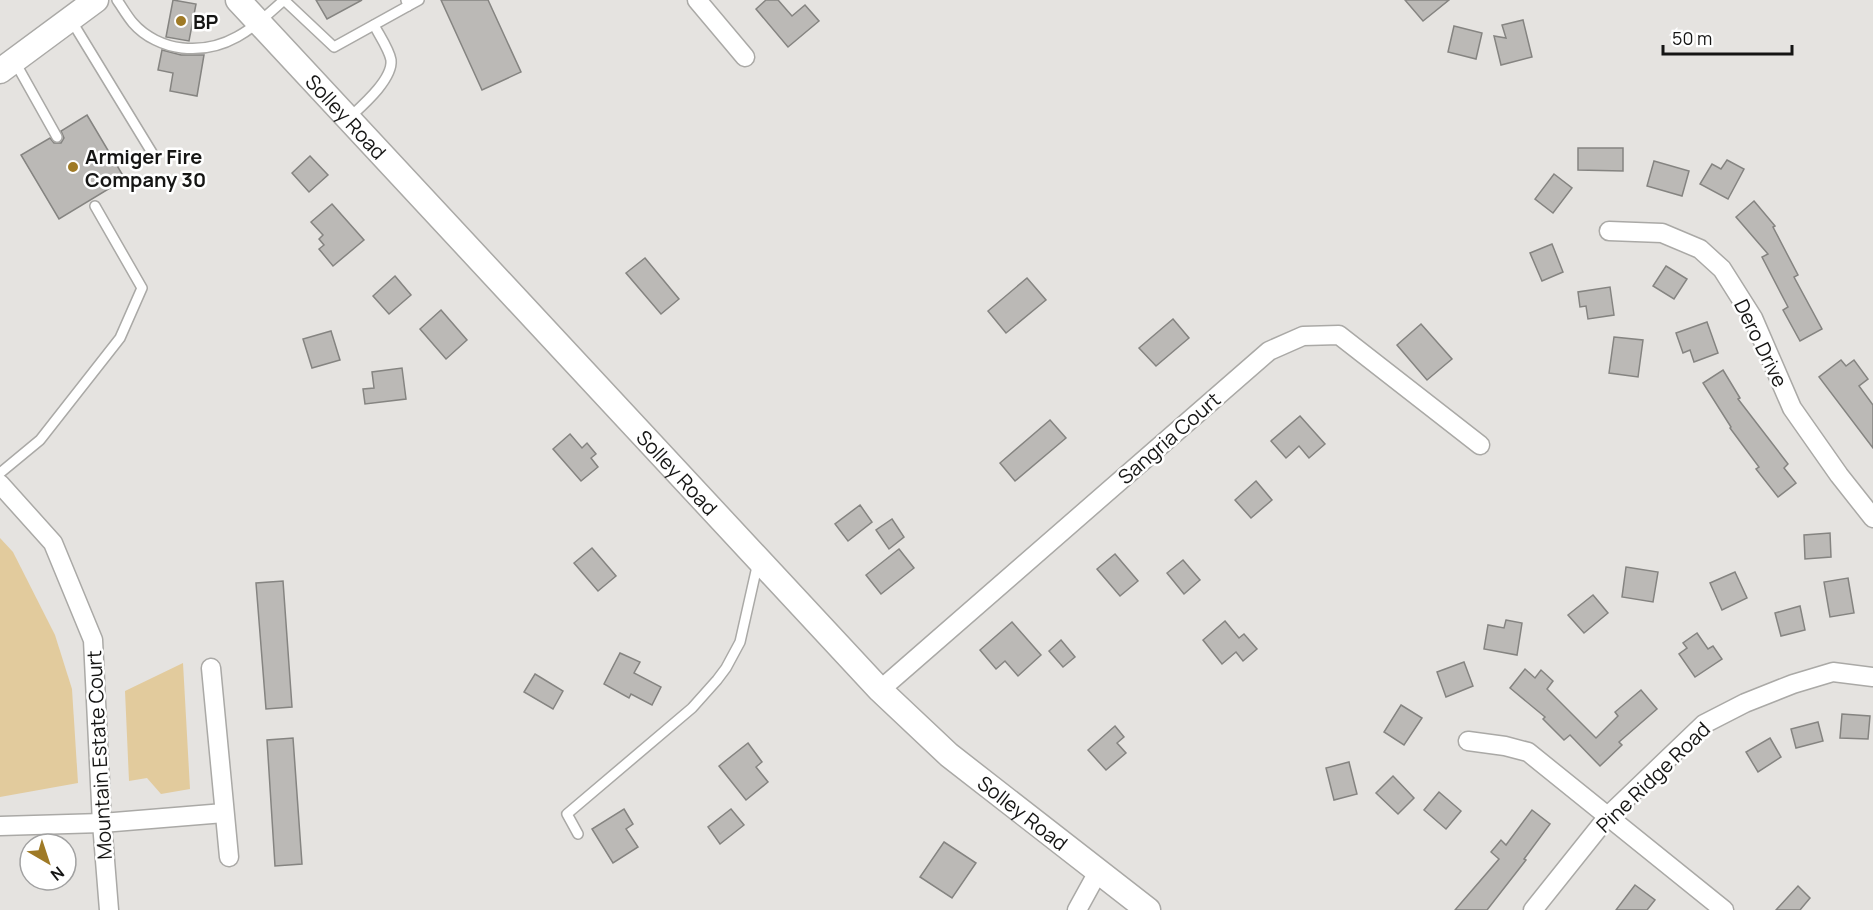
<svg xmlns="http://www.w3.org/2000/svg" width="1873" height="910" viewBox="0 0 1873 910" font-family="Manrope,sans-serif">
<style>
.green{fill:#e2cb9d}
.building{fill:#bbb9b6;stroke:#858481;stroke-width:1.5}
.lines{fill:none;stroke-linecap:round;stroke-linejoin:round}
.lane-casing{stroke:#aaa9a6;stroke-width:12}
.street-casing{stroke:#aaa9a6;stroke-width:21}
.secondary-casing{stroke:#aaa9a6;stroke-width:27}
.lane{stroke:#fff;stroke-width:9}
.street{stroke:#fff;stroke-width:18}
.secondary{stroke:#fff;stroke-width:24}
.poi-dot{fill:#9f7a26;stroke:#fff;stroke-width:2}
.labels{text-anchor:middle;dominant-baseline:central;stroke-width:5;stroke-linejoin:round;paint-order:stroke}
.poi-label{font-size:20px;font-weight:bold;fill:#151514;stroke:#fff;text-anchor:start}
.street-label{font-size:20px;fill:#151514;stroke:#fff}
</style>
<rect width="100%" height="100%" fill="#e5e3e0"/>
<!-- green -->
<g class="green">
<polygon points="0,538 13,552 55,635 72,689 78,783 0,797"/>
<polygon points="183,663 190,789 161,794 147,778 129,781 125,691"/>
</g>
<!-- building -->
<g class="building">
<polygon points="173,0 196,4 189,41 166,37"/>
<polygon points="316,0 362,0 327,19"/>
<polygon points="441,0 488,0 521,72 482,90"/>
<polygon points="766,0 778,0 792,16 805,5 819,21 788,47 756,9"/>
<polygon points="1405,0 1449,0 1423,21"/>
<polygon points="1523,20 1532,57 1501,65 1494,36 1506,38 1502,25"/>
<polygon points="1454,26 1482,33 1476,59 1448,52"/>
<polygon points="162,50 181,55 204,55 197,96 170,91 173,73 158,70"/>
<polygon points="87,115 125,179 59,219 21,155 50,138 54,143 61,143 64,138 61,131"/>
<polygon points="1578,148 1623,148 1623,171 1578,170"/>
<polygon points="310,156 328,175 309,192 292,173"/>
<polygon points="1727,160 1744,169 1728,199 1700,184 1712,164 1721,169"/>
<polygon points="1654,161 1689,171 1682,196 1647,186"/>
<polygon points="1554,174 1572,188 1553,213 1535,199"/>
<polygon points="1754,201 1775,226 1773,227 1798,275 1794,277 1822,329 1800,341 1783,310 1788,307 1762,257 1768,254 1736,217"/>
<polygon points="332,204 364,240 333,266 319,249 324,245 319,239 323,235 311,222"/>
<polygon points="1552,244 1563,272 1542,281 1530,253"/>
<polygon points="645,258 679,299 661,314 626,273"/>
<polygon points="1666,266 1687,279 1674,299 1653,286"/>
<polygon points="395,276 411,295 389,314 373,296"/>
<polygon points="1027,278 1046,300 1006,333 988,311"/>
<polygon points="1610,287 1614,315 1588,319 1586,306 1580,307 1578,292"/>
<polygon points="441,310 467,340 446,359 420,329"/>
<polygon points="1173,319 1189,338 1156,366 1139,348"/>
<polygon points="1707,322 1718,353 1694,362 1690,350 1683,353 1676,333"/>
<polygon points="1421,324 1452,359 1427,380 1397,345"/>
<polygon points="331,331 340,360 312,368 303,339"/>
<polygon points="1614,337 1643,340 1638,377 1609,373"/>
<polygon points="1841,360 1846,366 1854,360 1868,379 1859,386 1873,405 1873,448 1819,377"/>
<polygon points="402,368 406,399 365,404 363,389 374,388 372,372"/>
<polygon points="1723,370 1740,398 1738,399 1788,464 1784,468 1796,483 1778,497 1756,469 1759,467 1730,428 1731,427 1703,383"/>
<polygon points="1300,416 1325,444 1309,458 1299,446 1286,458 1271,441"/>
<polygon points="1050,420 1066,438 1015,481 1000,463"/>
<polygon points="570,434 582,448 587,443 596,454 591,458 598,467 581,481 553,449"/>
<polygon points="1256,481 1272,500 1251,518 1235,500"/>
<polygon points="860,505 872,522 848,541 835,524"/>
<polygon points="892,519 904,537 889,549 876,530"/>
<polygon points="1830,533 1831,557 1805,559 1804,535"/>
<polygon points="592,548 616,576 598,591 574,563"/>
<polygon points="899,549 914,568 881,594 866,575"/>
<polygon points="1115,554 1138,581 1120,596 1097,569"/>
<polygon points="1183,560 1200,580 1184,594 1167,573"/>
<polygon points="1626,567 1658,572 1653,602 1622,597"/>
<polygon points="1735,572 1747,598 1722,610 1710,583"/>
<polygon points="1848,578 1854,613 1830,617 1824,582"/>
<polygon points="283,581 292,707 266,709 256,583"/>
<polygon points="1593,595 1608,613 1584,633 1568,615"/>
<polygon points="1800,606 1805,630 1781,636 1775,613"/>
<polygon points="1506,620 1522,623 1517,655 1484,649 1488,625 1504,628"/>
<polygon points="1225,621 1239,638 1244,634 1257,649 1243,661 1236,652 1222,664 1203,640"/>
<polygon points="1012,622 1041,655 1018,676 1005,661 996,669 980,650"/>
<polygon points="1697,633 1708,649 1713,646 1722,659 1695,677 1679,654 1687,648 1683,643"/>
<polygon points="1061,640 1075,657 1063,667 1049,651"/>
<polygon points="620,653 640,662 634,673 661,687 652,705 631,694 629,698 604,684"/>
<polygon points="1464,662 1473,686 1446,697 1437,672"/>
<polygon points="1525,669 1535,678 1541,670 1553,681 1547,689 1596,738 1618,716 1615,712 1641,690 1657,709 1619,742 1622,745 1600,766 1570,735 1564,740 1543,719 1545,717 1510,688"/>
<polygon points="535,674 563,691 553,709 524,692"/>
<polygon points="1401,705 1422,718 1404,745 1384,732"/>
<polygon points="1842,714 1870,716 1868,739 1840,738"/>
<polygon points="1818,722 1823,741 1796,748 1791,729"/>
<polygon points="1115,726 1124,737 1117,743 1126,753 1106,770 1088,750"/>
<polygon points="293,738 302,864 275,866 267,740"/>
<polygon points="1770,738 1781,757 1758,772 1746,752"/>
<polygon points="748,743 762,762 756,767 768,782 746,800 719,766"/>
<polygon points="1349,762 1357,794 1334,800 1326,768"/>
<polygon points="1393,776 1414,798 1398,814 1376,793"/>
<polygon points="1439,792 1461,811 1446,829 1424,810"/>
<polygon points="624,809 633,824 626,829 638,847 613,863 592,829"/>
<polygon points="731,809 744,825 720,844 708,827"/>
<polygon points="1532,810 1550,824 1524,859 1526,860 1487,910 1455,910 1499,859 1491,852 1501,840 1506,845"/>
<polygon points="944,842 976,863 952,898 920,877"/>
<polygon points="1635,885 1655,900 1647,910 1616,910"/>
<polygon points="1798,886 1810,898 1800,910 1776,910"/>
</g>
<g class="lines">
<!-- lane casing -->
<g class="lane-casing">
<g id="lane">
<path d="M117,0C122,7 127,16 133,23C145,37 164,46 182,48C226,53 253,28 284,0L334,47L408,6L406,0"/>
<polyline points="408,6 419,0"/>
<polyline points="71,20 154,156"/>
<polyline points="15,62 57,137"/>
<path d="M350,117C363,105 393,79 391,60C389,49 379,35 374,25"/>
<polyline points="0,473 40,440 120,338 142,288 95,206"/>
<polyline points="578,834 567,814 692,708 717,680 726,668 740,642 758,562"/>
</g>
</g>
<!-- street casing -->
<g class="street-casing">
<g id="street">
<polyline points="697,0 745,57"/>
<polyline points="1609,231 1662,233 1700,249 1722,269 1753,318 1792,408 1839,475 1873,518"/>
<polyline points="0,484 53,543 93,640 102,823 109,910"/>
<polyline points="211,668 229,857"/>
<polyline points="880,690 1269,351 1303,336 1339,335 1480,445"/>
<polyline points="1468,741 1505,746 1528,752 1724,910"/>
<polyline points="0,826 102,823 224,813"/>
<polyline points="1077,910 1099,870"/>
<polyline points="1533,910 1609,815 1704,724 1745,703 1793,684 1833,672 1873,677"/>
</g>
</g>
<!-- secondary casing -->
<g class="secondary-casing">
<g id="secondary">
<path id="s1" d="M238,0L880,690L949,755L1148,910"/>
<polyline points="0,71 96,0"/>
</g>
</g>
<!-- lane -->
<use href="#lane" class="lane"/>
<!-- street -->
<use href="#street" class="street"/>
<!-- secondary -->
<use href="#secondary" class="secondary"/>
</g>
<!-- markers -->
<g class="poi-dot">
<circle cx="181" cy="21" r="6"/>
<circle cx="73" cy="167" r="6"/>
</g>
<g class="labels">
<!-- poi labels -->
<g class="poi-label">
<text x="193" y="21">BP</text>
<text x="85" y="156">Armiger Fire<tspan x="85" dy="23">Company 30</tspan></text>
</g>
<!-- street labels -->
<g class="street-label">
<text stroke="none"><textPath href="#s1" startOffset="159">Solley Road</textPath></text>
<text transform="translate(1761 343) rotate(64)">Dero Drive</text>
<text transform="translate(1169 438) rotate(-41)">Sangria Court</text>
<text stroke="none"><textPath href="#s1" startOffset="645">Solley Road</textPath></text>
<text transform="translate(99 755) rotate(-93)">Mountain Estate Court</text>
<text transform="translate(1653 777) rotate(-44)">Pine Ridge Road</text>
<text stroke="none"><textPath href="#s1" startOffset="1131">Solley Road</textPath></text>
</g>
</g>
<!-- north arrow -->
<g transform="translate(48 862) rotate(141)"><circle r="28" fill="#ffffff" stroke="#a1a1a1" stroke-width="1.5"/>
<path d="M0-4.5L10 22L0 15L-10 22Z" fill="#9f7a26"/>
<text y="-9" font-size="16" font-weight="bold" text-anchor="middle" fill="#151514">N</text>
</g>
<!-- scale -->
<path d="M1663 45v9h129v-9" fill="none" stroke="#151514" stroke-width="3"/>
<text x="1672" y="45" font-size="18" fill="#151514" stroke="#ffffff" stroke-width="4.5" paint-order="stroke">50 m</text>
</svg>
